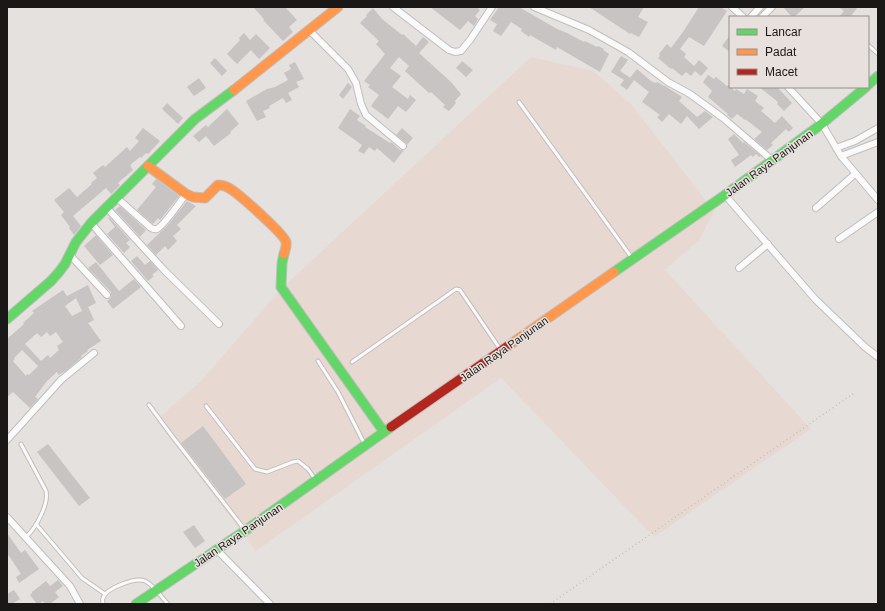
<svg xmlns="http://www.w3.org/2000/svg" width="885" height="611" viewBox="0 0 885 611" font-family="Helvetica,sans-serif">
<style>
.industrial{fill:#e7d9d2}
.building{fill:#c7c4c3;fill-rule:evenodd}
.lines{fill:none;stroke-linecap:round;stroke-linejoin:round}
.lane-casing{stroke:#c1bebd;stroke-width:5}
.street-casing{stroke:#c1bebd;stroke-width:8}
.fast-casing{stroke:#c1bebd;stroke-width:11}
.slow-casing{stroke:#c1bebd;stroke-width:11}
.jam-casing{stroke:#c1bebd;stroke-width:11}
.path{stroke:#c3c1bf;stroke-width:1.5;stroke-dasharray:1 3;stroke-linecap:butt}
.lane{stroke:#fbfafa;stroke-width:3}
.street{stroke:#fbfafa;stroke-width:6}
.fast{stroke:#63d668;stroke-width:9}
.slow{stroke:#ff974d;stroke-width:9}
.jam{stroke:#b3261e;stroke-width:9}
.labels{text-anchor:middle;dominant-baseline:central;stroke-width:3;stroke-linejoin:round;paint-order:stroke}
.street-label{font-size:11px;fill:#1a1816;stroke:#e7e0dc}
</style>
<rect width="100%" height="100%" fill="#e4e1df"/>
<!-- industrial -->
<polygon class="industrial" points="531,57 593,71 630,103 714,211 699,240 665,270 811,429 654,537 501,378 256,551 156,420 201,381 281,289"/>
<!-- building -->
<g class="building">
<polygon points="253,7 285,7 297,20 289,27 293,32 283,41 263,20 264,19"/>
<polygon points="430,7 477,7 480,10 475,16 478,19 474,26 468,21 460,30"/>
<polygon points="499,7 519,7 557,29 567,33 584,42 585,41 597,47 598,46 604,49 603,50 609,54 600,72 557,47 556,50 530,35 529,37 521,31 522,29 511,22 501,36 493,31 497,24 490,20"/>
<polygon points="589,7 644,7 638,17 648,22 639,37 631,33 630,34"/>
<polygon points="699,7 720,7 727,11 704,46 689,37 680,49 686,54 684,57 694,66 699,60 708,68 701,76 695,71 691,76 686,72 682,76 672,68 671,69 658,58 660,56 659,54 667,44 671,48 683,32"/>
<polygon points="783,7 805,7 794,17 792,17"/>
<polygon points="839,7 858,7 850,17 839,17 844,11"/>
<polygon points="373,8 382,19 402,35 403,34 416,46 423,37 429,42 419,53 451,82 461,94 455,101 456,103 449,111 443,107 445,105 431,92 429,93 405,71 409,66 399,57 390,68 401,76 392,87 408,99 410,95 416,100 406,112 398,106 388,119 371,106 379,95 368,87 370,85 364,81 385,54 376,44 379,41 360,23 367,16 366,15"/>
<polygon points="244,33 250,40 256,34 270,48 259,59 251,50 237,64 227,54 240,40 239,38"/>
<polygon points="730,35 730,52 722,46"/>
<polygon points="621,56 628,60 620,71 632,79 630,78 637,69 651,81 656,83 657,82 664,86 665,86 682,97 679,101 697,117 705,111 713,117 699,129 687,116 681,124 669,114 662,122 657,117 660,115 642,102 649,92 634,80 627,90 620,85 624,80 611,72"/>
<polygon points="215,58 227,71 222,76 210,63"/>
<polygon points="462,61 473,70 466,77 456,68"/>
<polygon points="295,62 304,79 296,82 299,87 288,93 292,100 286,103 283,98 269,106 270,108 263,111 266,117 257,121 246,101 267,89 275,87 288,80 284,73 291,69 289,65"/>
<polygon points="708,75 714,79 716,77 727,86 728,85 735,91 736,89 744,94 747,89 758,96 755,101 764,108 761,111 775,123 782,116 793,128 789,132 786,129 771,143 773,145 767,150 754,139 762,132 745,119 745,120 737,114 732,119 727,115 728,114 708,97 712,91 703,82"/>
<polygon points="199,78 206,88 194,96 187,87"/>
<polygon points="348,83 352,87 343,99 339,95"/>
<polygon points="759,87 777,87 792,103 784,111 777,104 778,102"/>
<polygon points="167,103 183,118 178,124 162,109"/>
<polygon points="227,109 239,124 230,132 231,133 214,146 206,136 199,142 193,136 206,125 208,127"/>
<polygon points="350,109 360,116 357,120 366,126 365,127 390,143 391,142 400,150 404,150 394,163 377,148 375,151 369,147 364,154 358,151 362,145 338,128"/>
<polygon points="143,128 160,141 148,154 146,153 141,158 140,157 130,165 133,170 118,183 120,185 111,194 106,188 73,216 81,226 74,235 69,228 70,227 61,215 64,212 54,200 69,188 77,197 92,184 91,183 97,178 93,173 103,165 105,167 127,147 130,151 139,141 135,138"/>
<polygon points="402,128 413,138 407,145 406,143 396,135"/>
<polygon points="734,134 743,143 744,142 761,156 759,157 756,154 753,157 751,155 735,167 731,160 739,155 728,139"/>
<polygon points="156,179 179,196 160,220 158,218 153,224 137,210 156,187 152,184"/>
<polygon points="187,201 196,206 177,225 181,229 173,236 177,241 168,250 165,246 156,255 147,245 167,226"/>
<polygon points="120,206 146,230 140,237 115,210"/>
<polygon points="109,217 130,240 126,243 130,247 124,253 107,234 115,227 108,218"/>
<polygon points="96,235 113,255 100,265 84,246"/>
<polygon points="137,256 145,265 150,261 158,270 152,275 154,276 148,281 131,261"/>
<polygon points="96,262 119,291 134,279 141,287 113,309 107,301 111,298 111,292 88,268"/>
<path d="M88,285L96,303L88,307L94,320L88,323L101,341L87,350L88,351L81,356L82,357L67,370L59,375L57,372L47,381L35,397L38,399L30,408L13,392L7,397V339L24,324L23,323L34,313L32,311L63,290L67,296ZM76,298L82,311L72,316L65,306ZM47,332L50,336L56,332L63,342L57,346L59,350L50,358L48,355L41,361L25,344L37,333L41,337ZM22,350L38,366L29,375L27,374L26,376L13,361L15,359L14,358Z"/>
<polygon points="203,426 246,484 225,499 181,443"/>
<polygon points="48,444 90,498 79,506 37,452"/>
<polygon points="194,525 205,541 195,548 183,532"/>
<polygon points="7,533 21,553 25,550 39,569 19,583 16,577 21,574 7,553"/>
<polygon points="58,580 63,586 55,592 59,597 50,604 45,604 43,601 39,604 37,604 30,595 32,593 32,592 46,581 50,586"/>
<polygon points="14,590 20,599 12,604 7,604 7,594"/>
</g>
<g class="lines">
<!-- lane casing -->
<g class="lane-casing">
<g id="lane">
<polyline points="868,45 878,54"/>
<polyline points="519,102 632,258"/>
<polyline points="318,361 338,392 364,443"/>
<polyline points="352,362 456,289 460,290 500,349"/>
<polyline points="149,405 172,436 245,530"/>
<polyline points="206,406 255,469 267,472 293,462 298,461 308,469 315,479"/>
<path d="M21,444L46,491C49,504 36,528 26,537"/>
<polyline points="36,524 82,578 105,594"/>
<path d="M103,604C103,602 102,600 103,598C106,588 136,577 145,581C154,585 161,597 168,604"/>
</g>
</g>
<!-- street casing -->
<g class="street-casing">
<g id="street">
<polyline points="393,7 449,50 455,52 461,51 470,40 492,7"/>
<polyline points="534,7 589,30 628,52 668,82 690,94 723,118 772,160"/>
<polyline points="732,7 743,17"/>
<polyline points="751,17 760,7"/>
<polyline points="762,17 772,7"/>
<polyline points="309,30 348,69 356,83 361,104 366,115 403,146"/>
<polyline points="788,87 822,124 841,156 878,200"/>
<polyline points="836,148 855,141 878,128"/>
<polyline points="841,156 878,142"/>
<polyline points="725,195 815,299 865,347 878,357"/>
<path d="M117,198L151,228C153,229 155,230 157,229C163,226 181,201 186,194"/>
<polyline points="107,208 164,270 219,324"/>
<polyline points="816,208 855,174"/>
<polyline points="91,223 181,326"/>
<polyline points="839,239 878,212"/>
<polyline points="70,255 107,295"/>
<polyline points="739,268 768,244"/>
<polyline points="7,440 61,380 94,353"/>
<polyline points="7,517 70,586 80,604"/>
<polyline points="217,550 270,604"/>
</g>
</g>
<!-- fast casing -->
<g class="fast-casing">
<g id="fast">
<polyline points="868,85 878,76"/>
<polyline points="284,254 282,263 281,287 384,432"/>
<polyline points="614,272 725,195 819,126 866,87"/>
<polyline points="7,319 51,281 59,272 65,264 76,242 91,223 195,119 234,90"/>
<polyline points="136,604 246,530 391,427"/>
</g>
</g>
<!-- slow casing -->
<g class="slow-casing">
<g id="slow">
<polyline points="234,90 338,7"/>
<path d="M148,166L186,194L193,197L205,198L218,185C224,185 228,187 232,190C241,196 284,234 286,242C287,246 285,250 284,254"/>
<polyline points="508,346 614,272"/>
</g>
</g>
<!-- jam casing -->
<g class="jam-casing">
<polyline id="jam" points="391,427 508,346"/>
</g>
<!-- path -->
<polyline class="path" points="550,604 854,393"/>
<!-- lane -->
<use href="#lane" class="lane"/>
<!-- street -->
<use href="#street" class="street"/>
<!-- fast -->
<use href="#fast" class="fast"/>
<!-- slow -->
<use href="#slow" class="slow"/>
<!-- jam -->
<use href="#jam" class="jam"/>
</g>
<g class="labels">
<!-- street labels -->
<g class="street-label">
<text transform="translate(769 163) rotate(-36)">Jalan Raya Panjunan</text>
<text transform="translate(504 349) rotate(-35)">Jalan Raya Panjunan</text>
<text transform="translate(238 535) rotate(-34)">Jalan Raya Panjunan</text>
</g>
</g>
<!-- border -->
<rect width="885" height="611" fill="none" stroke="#1a1816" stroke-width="16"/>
<!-- legend -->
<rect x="729" y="16" width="140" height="72" fill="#e7e0dc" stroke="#95908d"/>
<rect x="737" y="29" width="20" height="6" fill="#63d668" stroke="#95908d"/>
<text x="765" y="36" font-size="12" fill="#1a1816">Lancar</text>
<rect x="737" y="49" width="20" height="6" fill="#ff974d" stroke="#95908d"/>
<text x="765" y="56" font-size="12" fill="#1a1816">Padat</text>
<rect x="737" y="69" width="20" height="6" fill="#b3261e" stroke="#95908d"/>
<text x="765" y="76" font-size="12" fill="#1a1816">Macet</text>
</svg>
